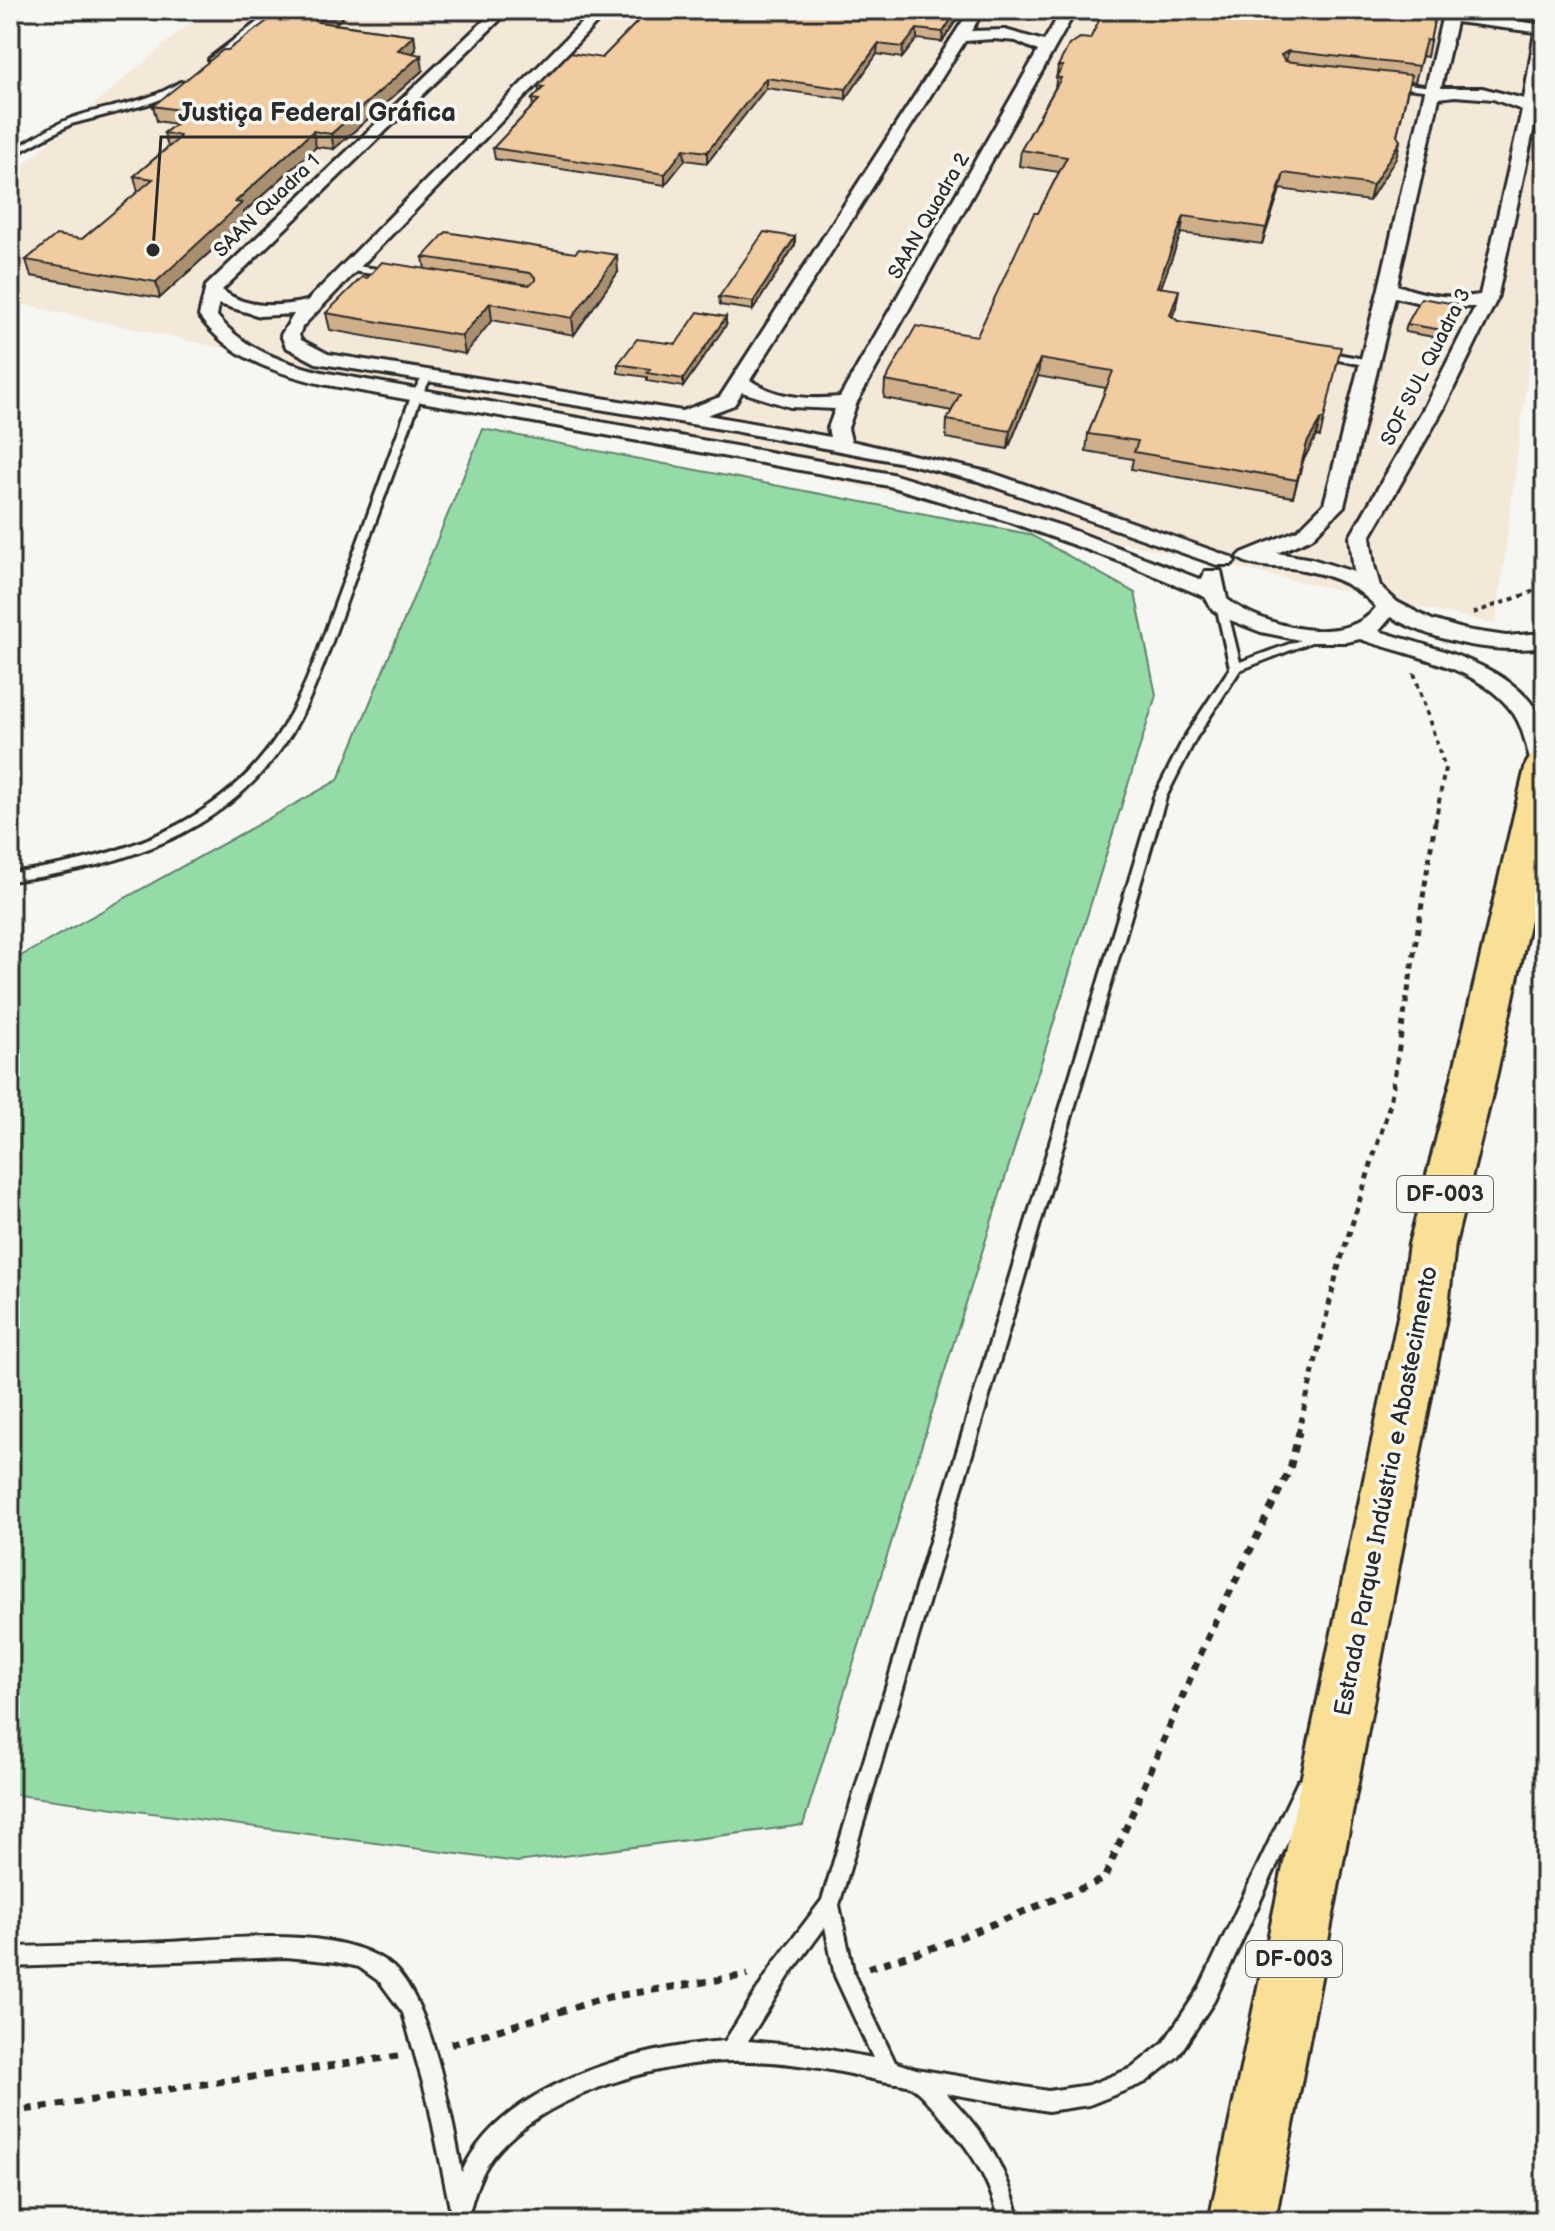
<svg xmlns="http://www.w3.org/2000/svg" width="1555" height="2231" viewBox="0 0 1555 2231" font-family="'Balsamiq Sans',sans-serif">
<style>
.built{fill:#f4e9d9}
.green{fill:#95dba8;stroke:#60836a;stroke-width:2}
.lines{fill:none;stroke-linecap:round;stroke-linejoin:round}
.lane-casing{stroke:#2b2b2b;stroke-width:6}
.street-casing{stroke:#2b2b2b;stroke-width:6}
.highway-casing{stroke:#2b2b2b;stroke-width:6}
.path-far2{stroke:#2b2b2b;stroke-width:4;stroke-dasharray:5 5;stroke-linecap:butt}
.path-far1{stroke:#2b2b2b;stroke-width:5;stroke-dasharray:6 6;stroke-linecap:butt}
.path{stroke:#2b2b2b;stroke-width:7;stroke-dasharray:8 8;stroke-linecap:butt}
.lane{fill:#f6f6f2;fill-rule:evenodd}
.street{fill:#f6f6f2;fill-rule:evenodd}
.highway{fill:#f9e096;fill-rule:evenodd}
.wall{fill:#ceaf8a;stroke:#2b2b2b;stroke-width:2}
.shaded-wall{fill:#a88f70;stroke:#2b2b2b;stroke-width:2}
.building{fill:#f0cca0;stroke:#2b2b2b;stroke-width:2}
.labels{text-anchor:middle;dominant-baseline:central;stroke-width:7;stroke-linejoin:round;paint-order:stroke}
.far-street-label{font-size:20px;fill:#2b2b2b;stroke:#f6f6f2}
.shield{fill:#f6f6f2;stroke:#686867;stroke-width:2}
.shield-label{font-size:22px;font-weight:bold;fill:#2b2b2b}
.street-label{font-size:24px;fill:#2b2b2b;stroke:#f6f6f2}
.leader{fill:none;stroke:#2b2b2b;stroke-width:3}
.callout-dot{fill:#2b2b2b;stroke:#f6f6f2;stroke-width:3}
.callout-label{font-size:26px;text-anchor:middle;font-weight:bold;fill:#2b2b2b;stroke:#f6f6f2;stroke-width:7;stroke-linejoin:round;paint-order:stroke}
</style>
<rect width="100%" height="100%" fill="#f6f6f2"/>
<filter id="ink" filterUnits="userSpaceOnUse"><feTurbulence type="fractalNoise" baseFrequency=".0125" numOctaves="2"/><feDisplacementMap in="SourceGraphic" scale="16" xChannelSelector="R" yChannelSelector="G"/><feConvolveMatrix kernelMatrix="1 2 1 2 8 2 1 2 1" color-interpolation-filters="sRGB"/></filter>
<g filter="url(#ink)">
<!-- built -->
<polygon class="built" points="205,10 1545,10 1545,240 1496,624 10,302 10,176"/>
<!-- green -->
<polygon class="green" points="483,429 1029,534 1135,593 1156,695 803,1825 517,1862 10,1794 10,962 338,780"/>
<g class="lines">
<!-- lane casing -->
<g class="lane-casing">
<g id="lane">
<polygon points="273,10 282,10 215,63 209,63 209,59"/>
<polygon points="1269,10 1277,10 1264,31 1258,31"/>
<path d="M180,82L187,84L174,94L148,104L71,124L10,157V152C30,141 50,126 72,118C109,105 147,104 180,82Z"/>
<polygon points="1392,82 1432,87 1436,89 1432,91 1389,86 1388,84"/>
<polygon points="349,265 392,271 396,274 392,277 346,270 345,268"/>
<polygon points="1321,351 1369,360 1374,363 1369,366 1318,356 1316,354"/>
<path d="M425,373L433,375L422,394C397,463 372,531 347,600C331,643 317,689 294,729C232,833 123,867 10,881V873C116,859 225,825 283,727C307,688 321,642 337,599C362,531 387,462 412,394Z"/>
<path d="M1221,602L1226,605L1240,662L1314,635H1322L1324,637L1240,670L1196,738L1166,797L839,1905L854,1975L895,2062L916,2069L1048,2091L1089,2085L1132,2068L1164,2042L1200,1987L1298,1781L1304,1778L1310,1781L1313,1787L1310,1793L1214,2001L1178,2056L1146,2082L1089,2105L1048,2111L946,2093C985,2133 1006,2166 1020,2221H1000C987,2171 967,2145 933,2108C926,2101 920,2092 911,2087C904,2083 896,2083 888,2082C873,2080 857,2075 841,2072C805,2065 769,2060 732,2061C656,2062 533,2097 488,2164C477,2181 472,2201 467,2221H447L450,2208L428,2101L403,2013L380,1982L359,1967L336,1962L286,1957L10,1967V1947C63,1946 115,1944 168,1942C230,1939 343,1924 393,1967C432,2002 452,2119 462,2172C500,2085 638,2047 725,2041L775,1962L822,1900L1154,797L1184,738L1230,668L1216,605ZM825,1927L835,1976L873,2058L813,2047L748,2041L789,1976Z"/>
</g>
</g>
<!-- street casing -->
<g class="street-casing">
<path id="street" d="M495,10H510L222,290C246,309 279,307 307,301L594,10H609L302,327L299,335L301,340L328,354L682,411L720,397L970,10H984L971,31L1005,30L1044,41L1062,10H1076L857,402L848,428L851,441L992,473L1231,557L1235,561L1231,565H1217L978,481L914,465L734,431L316,363L286,347L281,335L294,314L260,316L219,304L217,316C243,349 282,362 322,372L892,474L1062,526L1202,580L1205,571H1221L1227,599C1261,626 1347,649 1376,607C1356,584 1328,574 1298,569C1282,566 1249,569 1238,557L1242,553L1298,530L1324,504L1379,288L1444,10L1537,24L1540,14L1545,13V63L1538,108L1497,299L1444,408L1370,537L1374,565L1380,586L1397,602L1432,620L1466,630L1506,636L1545,633V647C1492,654 1437,642 1391,617L1379,631C1431,648 1529,667 1545,731C1548,744 1545,761 1545,775L1536,773L1532,767C1527,750 1524,729 1514,714C1482,667 1410,656 1360,639L1347,642H1309L1261,632L1225,618L1213,610L1205,597L1127,564L1007,521L889,486L322,384C274,372 229,358 199,316L206,286ZM1456,22L1535,32L1524,99L1482,88H1441ZM993,39L1016,41L1038,51L840,397C809,400 776,398 750,380L965,41ZM1455,96L1493,99L1522,110L1480,295C1451,300 1424,295 1397,285L1439,98ZM1395,297L1437,307H1475L1424,408L1350,537L1354,572L1312,559L1277,553L1312,538L1344,506ZM742,392L790,407L835,409L828,428L830,437L707,415L734,405Z"/>
</g>
<!-- highway casing -->
<g class="highway-casing">
<polygon id="highway" points="1545,752 1545,850 1495,1082 1455,1244 1448,1307 1275,2221 1209,2221 1400,1307 1409,1244 1451,1082 1526,764 1532,755"/>
</g>
<!-- path-far2 -->
<g class="path-far2">
<polyline points="1473,613 1530,593 1545,581"/>
<polyline points="1414,673 1445,768 1435,824"/>
</g>
<!-- path-far1 -->
<polyline class="path-far1" points="1298,1434 1337,1272 1390,1104 1435,822"/>
<!-- path -->
<g class="path">
<polyline points="868,1968 941,1945 1104,1879 1208,1637 1290,1469 1299,1432"/>
<polyline points="451,2044 609,1997 748,1975"/>
<polyline points="10,2112 398,2056"/>
</g>
<!-- lane -->
<use href="#lane" class="lane"/>
<!-- street -->
<use href="#street" class="street"/>
<!-- highway -->
<use href="#highway" class="highway"/>
</g>
<!-- wall -->
<g class="wall">
<polygon points="649,10 963,10 942,42 917,39 902,58 877,54 846,99 766,88 707,163 685,160 665,185 495,159 493,148 533,106 532,99 539,92 538,86 602,58"/>
<polygon points="1266,10 1263,18 1270,17 1273,10 1437,10 1436,15 1435,15 1427,57 1422,56 1415,82 1410,81 1397,135 1400,141 1396,158 1369,201 1280,189 1262,244 1181,233 1161,287 1176,307 1172,317 1324,419 1320,437 1316,436 1303,461 1293,497 1131,469 1133,459 1086,451 1088,434 1106,388 1038,376 1008,449 946,438 947,420 952,411 884,398 885,381 977,336 1059,172 1019,166 1021,150 1055,88 1058,66 1090,39"/>
<polygon points="343,17 335,24 414,35 416,50 412,53 423,70 334,149 316,147 244,212 246,219 160,298 31,276 26,260 82,239 138,192 134,176 168,147 164,133 176,124 157,121 153,106"/>
<polygon points="795,237 795,245 753,310 720,305 719,297"/>
<polygon points="423,257 618,272 574,335 492,320 465,354 330,330 326,313 367,278 425,269"/>
<polygon points="1456,304 1446,339 1405,332 1407,324"/>
<polygon points="726,325 683,387 647,381 647,377 618,373 618,364"/>
</g>
<!-- shaded-wall -->
<g class="shaded-wall">
<polygon points="332,10 341,10 343,17 320,36 318,22"/>
<polygon points="957,10 963,10 942,42 943,32"/>
<polygon points="1262,10 1266,10 1256,33 1259,18"/>
<polygon points="917,29 917,39 902,58 903,47"/>
<polygon points="414,35 416,50 400,64 398,50"/>
<polygon points="878,44 877,54 846,99 846,89"/>
<polygon points="1288,51 1285,67 1281,55"/>
<polygon points="421,55 423,70 334,149 331,134"/>
<polygon points="766,78 766,88 707,163 707,152"/>
<polygon points="313,131 316,147 244,212 246,219 160,298 156,282 235,202"/>
<polygon points="1400,141 1396,158 1369,201 1373,185"/>
<polygon points="684,149 685,160 665,185 665,174"/>
<polygon points="1284,173 1280,189 1262,244 1266,228"/>
<polygon points="1184,216 1181,233 1155,304 1157,287"/>
<polygon points="795,237 795,245 753,310 753,302"/>
<polygon points="617,255 618,272 574,335 572,318"/>
<polygon points="1179,290 1176,307 1167,332 1170,315"/>
<polygon points="490,303 492,320 465,354 462,336"/>
<polygon points="726,317 726,325 683,387 683,379"/>
<polygon points="1040,359 1038,376 1008,449 1010,431"/>
<polygon points="1321,419 1316,436 1303,461 1293,497 1307,443"/>
</g>
<!-- building -->
<g class="building">
<polygon points="282,10 332,10 318,22 414,35 398,50 421,55 331,134 313,131 235,202 242,203 156,282 26,260 56,235 82,239 153,179 134,176 177,140 180,136 164,133 192,112 153,106 223,50 228,50"/>
<polygon points="649,10 957,10 943,32 917,29 903,47 878,44 846,89 766,78 707,152 684,149 665,174 493,148 539,100 532,99 544,87 538,86 570,53 602,58"/>
<polygon points="1104,10 1262,10 1259,18 1270,17 1273,10 1436,10 1430,41 1426,40 1419,66 1288,51 1281,55 1285,61 1411,75 1397,135 1400,141 1373,185 1284,173 1266,228 1184,216 1157,287 1179,290 1170,315 1178,321 1341,347 1324,419 1321,419 1307,443 1297,480 1134,452 1138,441 1088,434 1113,371 1040,359 1010,431 947,420 960,394 885,381 916,326 977,336 1034,213 1038,213 1067,157 1021,150 1061,78 1056,77 1063,66 1058,66 1069,45 1080,38 1090,39"/>
<polygon points="446,232 575,253 579,249 617,255 572,318 490,303 462,336 326,313 362,277 367,278 382,262 529,285 535,281 535,277 530,273 423,257"/>
<polygon points="764,232 795,237 753,302 719,297"/>
<polygon points="1421,298 1456,304 1448,331 1407,324"/>
<polygon points="698,312 726,317 683,379 647,373 650,369 618,364 637,339 676,344"/>
</g>
</g>
<g class="labels">
<!-- far-street labels -->
<g class="far-street-label">
<text transform="translate(267 206) rotate(-44)">SAAN Quadra 1</text>
<text transform="translate(929 216) rotate(-60)">SAAN Quadra 2</text>
<text transform="translate(1426 367) rotate(-63)">SOF SUL Quadra 3</text>
</g>
<!-- shield labels -->
<g class="shield">
<rect x="1397" y="1176" width="96" height="36" rx="6"/>
<rect x="1246" y="1941" width="96" height="36" rx="6"/>
</g>
<g class="shield-label">
<text x="1445" y="1194">DF-003</text>
<text x="1294" y="1959">DF-003</text>
</g>
<!-- street labels -->
<g class="street-label">
<text transform="translate(1386 1491) rotate(-79)">Estrada Parque Indústria e Abastecimento</text>
</g>
</g>
<!-- callouts -->
<path class="leader" d="M153 250L161 137H472"/>
<circle class="callout-dot" cx="153" cy="250" r="8"/>
<g class="callout-label">
<text x="317" y="121">Justiça Federal Gráfica</text>
</g>
<!-- margin -->
<rect width="1555" height="2231" fill="none" stroke="#f6f6f2" stroke-width="40"/>
<rect x="20" y="20" width="1515" height="2191" fill="none" stroke="#2b2b2b" stroke-width="3" filter="url(#ink)"/>
</svg>
